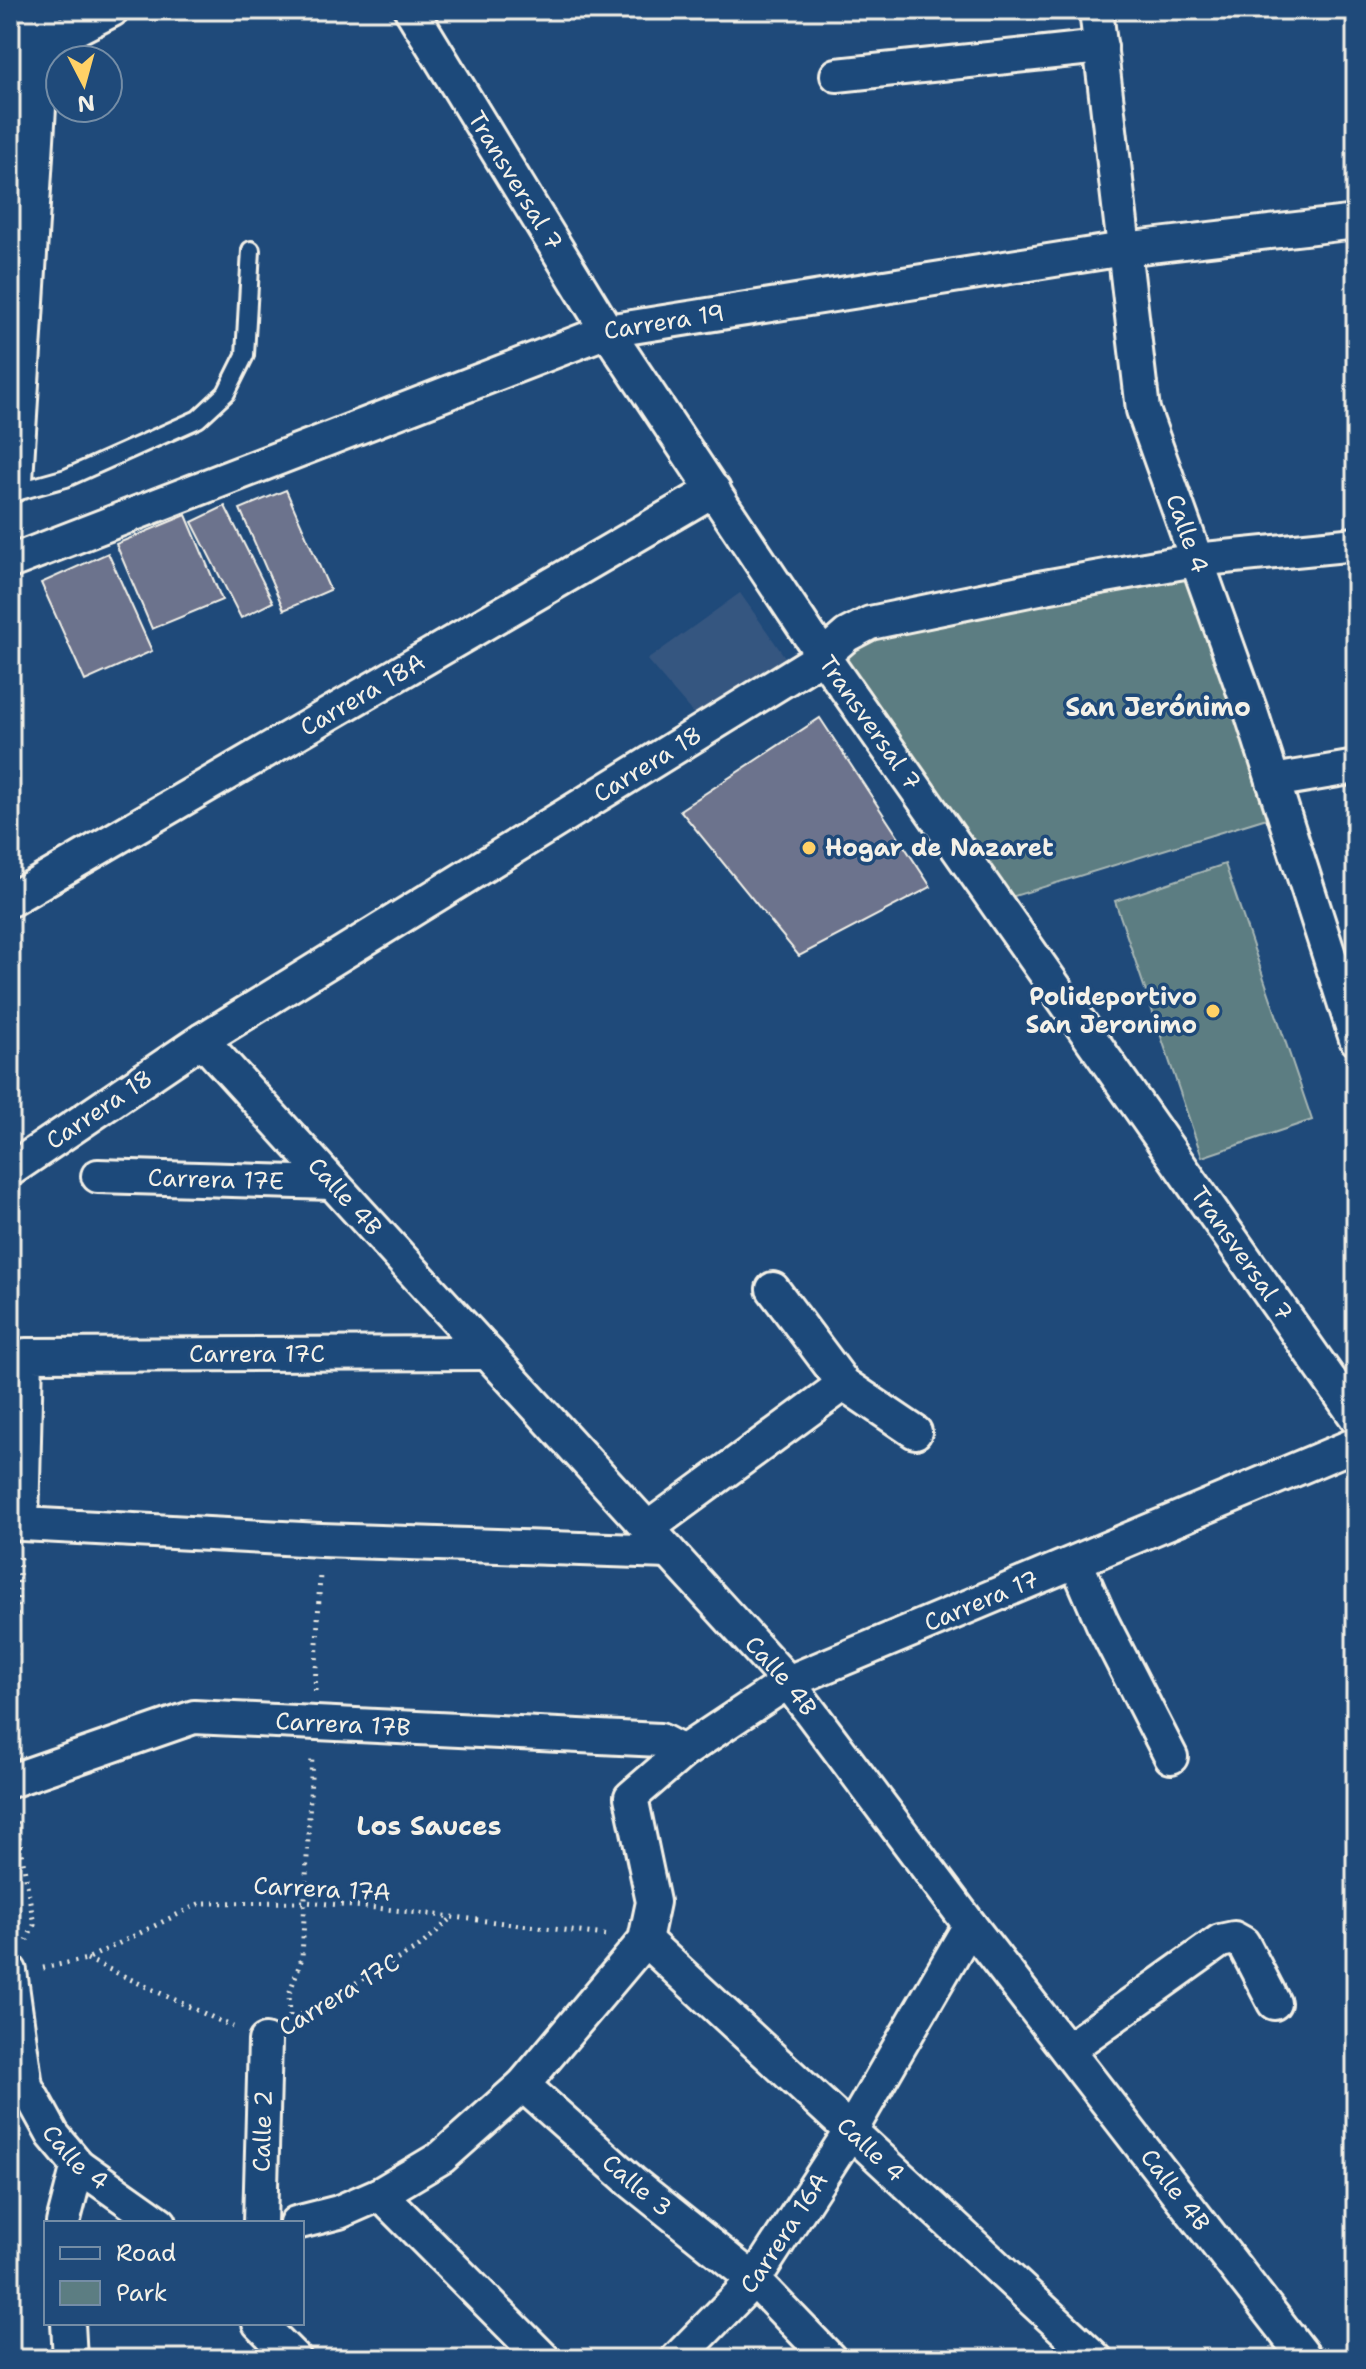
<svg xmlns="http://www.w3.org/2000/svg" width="1366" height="2369" viewBox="0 0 1366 2369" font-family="'Shantell Sans',sans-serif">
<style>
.built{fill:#365680}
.green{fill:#5c7d82;stroke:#a8b7b5;stroke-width:2}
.building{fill:#6c738d;stroke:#f4f1e8;stroke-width:2}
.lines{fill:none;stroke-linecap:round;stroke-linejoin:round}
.lane-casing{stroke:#f4f1e8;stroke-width:22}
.street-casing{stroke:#f4f1e8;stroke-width:38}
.highway-casing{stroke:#f4f1e8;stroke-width:50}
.path{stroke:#f4f1e8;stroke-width:5;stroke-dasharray:2 6;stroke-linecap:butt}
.lane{stroke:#1f4a7a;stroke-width:16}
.street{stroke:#1f4a7a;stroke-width:32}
.highway{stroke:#1f4a7a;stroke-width:44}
.poi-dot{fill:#ffd166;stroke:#1f4a7a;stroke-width:3}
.labels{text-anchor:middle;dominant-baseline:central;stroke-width:7;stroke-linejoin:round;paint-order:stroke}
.street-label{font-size:24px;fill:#f4f1e8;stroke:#1f4a7a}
.poi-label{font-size:24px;font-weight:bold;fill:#f4f1e8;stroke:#1f4a7a;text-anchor:start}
.neighbourhood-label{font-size:26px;font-weight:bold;fill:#f4f1e8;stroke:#1f4a7a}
</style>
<rect width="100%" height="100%" fill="#1f4a7a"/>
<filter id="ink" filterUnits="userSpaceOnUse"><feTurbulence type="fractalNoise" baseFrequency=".0125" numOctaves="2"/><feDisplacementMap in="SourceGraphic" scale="16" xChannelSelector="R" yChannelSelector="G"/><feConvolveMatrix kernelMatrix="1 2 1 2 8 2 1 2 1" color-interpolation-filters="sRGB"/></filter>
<g filter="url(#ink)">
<!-- built -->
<polygon class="built" points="740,593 794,670 703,725 647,660"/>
<!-- green -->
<g class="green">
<polygon points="1195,560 1283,813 995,902 823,656 879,620"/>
<polygon points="1225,864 1312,1120 1202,1157 1115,901"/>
</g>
<!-- building -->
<g class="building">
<polygon points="286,490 330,590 284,610 240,509"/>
<polygon points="225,506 273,602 241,618 192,522"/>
<polygon points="186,515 222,600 152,629 116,544"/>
<polygon points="108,553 152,651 85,681 41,583"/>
<polygon points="820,718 931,887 799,956 680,810"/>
</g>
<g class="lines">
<!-- lane casing -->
<g class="lane-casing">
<polyline id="lane" points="12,493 66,478 198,419 226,393 245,355 251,250"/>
</g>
<!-- street casing -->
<g class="street-casing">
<g id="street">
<path id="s1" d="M411,10L607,331L823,656L1356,1417"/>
<path id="s2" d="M1096,10L1143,410L1251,712L1356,1039"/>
<polyline points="36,49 112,10"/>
<polyline points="837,75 1101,47"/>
<path id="s3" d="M10,562L607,331L1124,249L1356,222"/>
<polyline points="1273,781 1356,767"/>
<path id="s4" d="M10,900L714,490"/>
<path id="s5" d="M202,1040L788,1682L970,1925L1306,2359"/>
<path id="s6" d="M10,1170L202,1040L823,656L847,635L870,623L1039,588L1195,560L1356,544"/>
<path id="s7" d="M98,1176L332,1183"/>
<polyline points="773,1289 844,1384 915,1432"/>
<polyline points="488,1353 26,1355 22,1524 321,1540 669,1552"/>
<polyline points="648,1528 844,1384"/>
<polyline points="1076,1562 1102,1622 1171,1757"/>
<path id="s8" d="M10,1781L194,1717L660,1740L683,1752"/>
<path id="s9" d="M645,1940L1096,2359"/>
<path id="s10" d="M10,1971L26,2086L53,2135L78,2165L160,2223"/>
<polyline points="1067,2050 1220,1941 1234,1938 1243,1943 1274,2003"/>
<path id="s11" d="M523,2085L632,2182L754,2280L830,2359"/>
<polyline points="380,2194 544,2359"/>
<polyline points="63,2223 78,2165"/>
<path id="s12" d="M260,2223L265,2041"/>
<path id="s13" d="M296,2223L339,2212L380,2194L442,2157L523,2085L645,1940L653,1902L631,1797L683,1752L788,1682L1356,1444"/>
<polyline points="68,2323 70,2359"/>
<polyline points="259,2323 295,2359"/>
<path id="s14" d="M677,2359L754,2280L850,2132L970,1925"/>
</g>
</g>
<!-- highway casing -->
<g class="highway-casing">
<polyline id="highway" points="10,480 39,10"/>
</g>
<!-- path -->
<g class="path">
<polyline points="315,1691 320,1573"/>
<polyline points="11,1743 20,1557"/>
<polyline points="15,1814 34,1925 27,1940"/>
<polyline points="87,1959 233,2027"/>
<polyline points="43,1968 87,1959 201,1903 305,1902 377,1908 605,1935"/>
<polyline points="290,2016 289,1994 302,1958 312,1757"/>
<polyline points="293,2019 419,1947 452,1918"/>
</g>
<!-- lane -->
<use href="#lane" class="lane"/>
<!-- street -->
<use href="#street" class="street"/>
<!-- highway -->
<use href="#highway" class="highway"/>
</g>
</g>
<!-- markers -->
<g class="poi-dot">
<circle cx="809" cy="848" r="8"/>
<circle cx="1213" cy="1011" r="8"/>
</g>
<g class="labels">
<!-- street labels -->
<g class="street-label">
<text stroke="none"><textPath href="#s1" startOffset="200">Transversal 7</textPath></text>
<text stroke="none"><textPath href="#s3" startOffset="698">Carrera 19</textPath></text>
<text stroke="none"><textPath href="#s2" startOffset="534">Calle 4</textPath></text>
<text stroke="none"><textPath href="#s4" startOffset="408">Carrera 18A</textPath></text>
<text stroke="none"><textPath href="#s1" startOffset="848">Transversal 7</textPath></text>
<text stroke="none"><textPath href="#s6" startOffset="756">Carrera 18</textPath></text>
<text stroke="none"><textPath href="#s6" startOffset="108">Carrera 18</textPath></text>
<text stroke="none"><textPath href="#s7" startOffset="118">Carrera 17E</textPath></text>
<text stroke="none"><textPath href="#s5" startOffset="212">Calle 4B</textPath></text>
<text stroke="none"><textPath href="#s1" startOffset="1496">Transversal 7</textPath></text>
<text x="257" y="1354">Carrera 17C</text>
<text stroke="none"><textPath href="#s13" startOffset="1010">Carrera 17</textPath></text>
<text stroke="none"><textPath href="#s5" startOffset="860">Calle 4B</textPath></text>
<text stroke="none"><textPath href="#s8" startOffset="344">Carrera 17B</textPath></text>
<text transform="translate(322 1889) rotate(3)">Carrera 17A</text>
<text transform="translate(339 1995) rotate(-31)">Carrera 17C</text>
<text stroke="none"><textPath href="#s12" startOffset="92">Calle 2</textPath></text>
<text stroke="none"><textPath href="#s9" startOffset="308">Calle 4</textPath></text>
<text stroke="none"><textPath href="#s10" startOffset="204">Calle 4</textPath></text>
<text stroke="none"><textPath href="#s11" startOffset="152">Calle 3</textPath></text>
<text stroke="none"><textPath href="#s5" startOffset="1508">Calle 4B</textPath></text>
<text stroke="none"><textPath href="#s14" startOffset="166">Carrera 16A</textPath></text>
</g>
<!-- poi labels -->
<g class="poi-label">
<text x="825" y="848">Hogar de Nazaret</text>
<text x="1197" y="997" text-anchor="end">Polideportivo<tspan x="1197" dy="28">San Jeronimo</tspan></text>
</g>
<!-- neighbourhood labels -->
<g class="neighbourhood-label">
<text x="1158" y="706">San Jerónimo</text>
<text x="429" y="1825">Los Sauces</text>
</g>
</g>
<!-- margin -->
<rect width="1366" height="2369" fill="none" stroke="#1f4a7a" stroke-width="40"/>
<rect x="20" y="20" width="1326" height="2329" fill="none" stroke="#f4f1e8" stroke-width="3" filter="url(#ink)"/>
<!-- legend -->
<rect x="44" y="2221" width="260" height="104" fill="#1f4a7a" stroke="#748da6" stroke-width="2"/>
<rect x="60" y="2247" width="40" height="12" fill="#1f4a7a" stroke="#748da6" stroke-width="2"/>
<text x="116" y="2261" font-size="24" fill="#f4f1e8">Road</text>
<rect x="60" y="2281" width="40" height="24" fill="#5c7d82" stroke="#748da6" stroke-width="2"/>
<text x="116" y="2301" font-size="24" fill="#f4f1e8">Park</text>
<!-- north arrow -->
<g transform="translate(84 84) rotate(174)"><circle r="38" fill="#1f4a7a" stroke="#748da6" stroke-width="2"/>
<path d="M0-6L14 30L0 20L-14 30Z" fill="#ffd166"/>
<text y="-12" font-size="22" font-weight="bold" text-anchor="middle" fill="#f4f1e8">N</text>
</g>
</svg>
